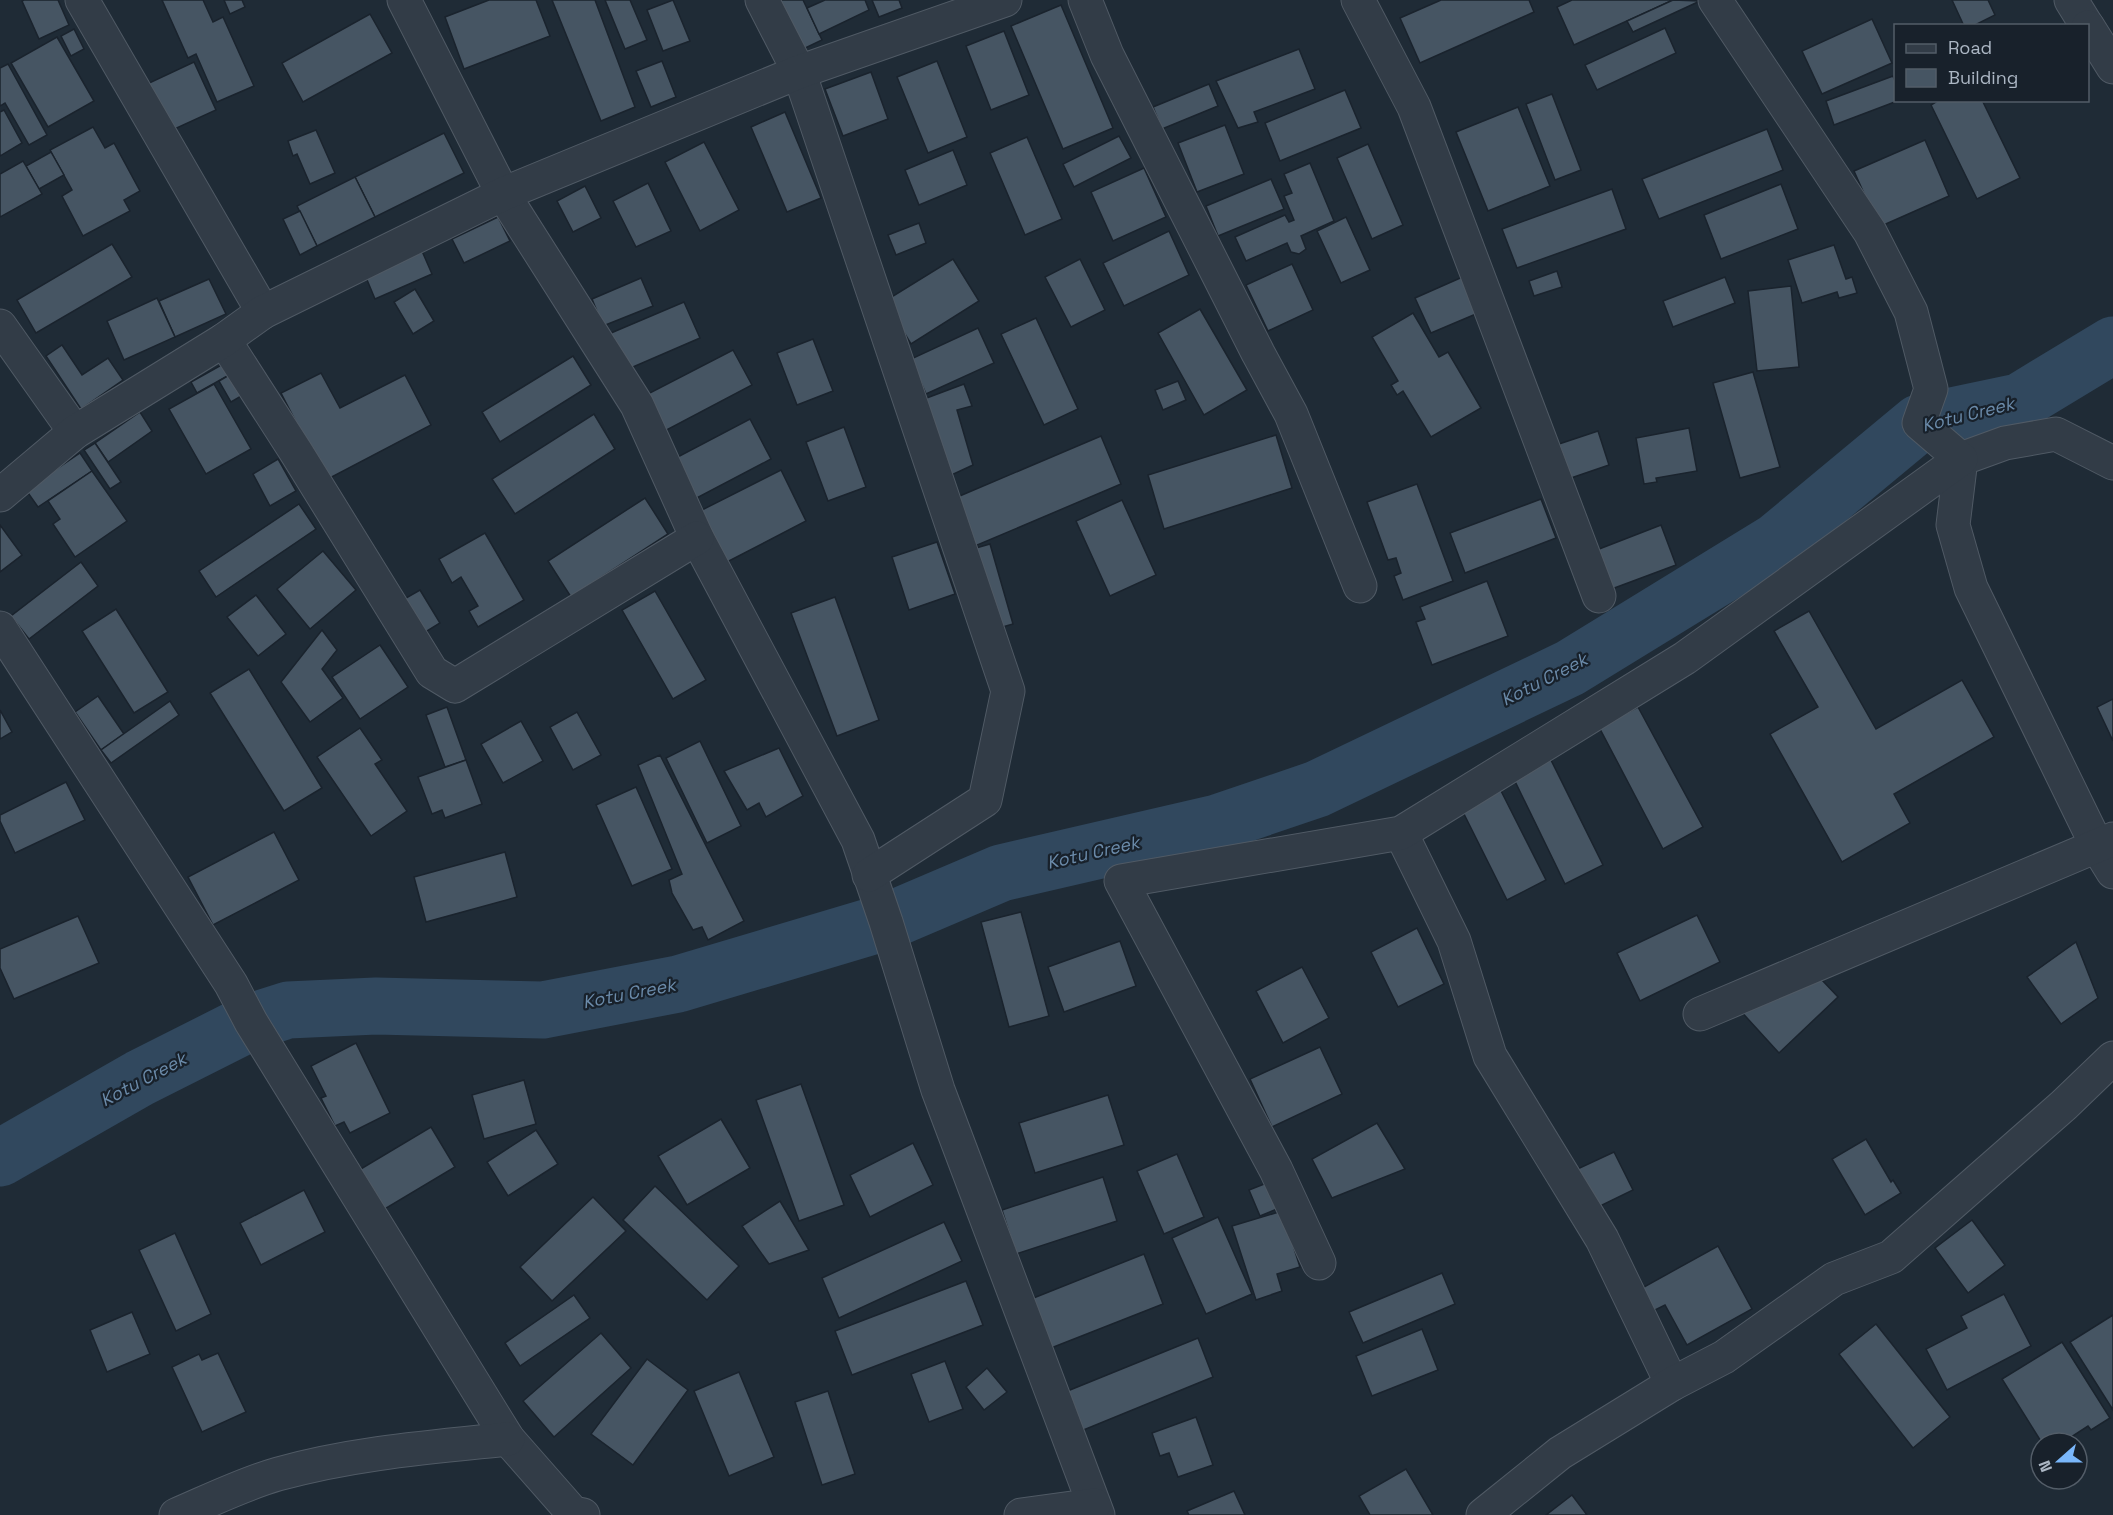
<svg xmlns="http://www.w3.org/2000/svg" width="2113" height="1515" viewBox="0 0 2113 1515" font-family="'Space Grotesk',sans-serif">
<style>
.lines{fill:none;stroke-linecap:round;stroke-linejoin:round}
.river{stroke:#31485e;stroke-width:57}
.building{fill:#465563;stroke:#1a232d;stroke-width:1.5}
.street-casing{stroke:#505a65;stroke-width:35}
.street{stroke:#323c47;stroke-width:33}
.labels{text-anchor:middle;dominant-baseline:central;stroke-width:4.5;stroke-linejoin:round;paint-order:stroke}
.water-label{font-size:18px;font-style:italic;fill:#6b8baa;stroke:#18212b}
</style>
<rect width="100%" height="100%" fill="#1f2b36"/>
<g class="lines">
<!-- river -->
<polyline class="river" points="0,1158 140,1078 251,1022 288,1010 376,1006 543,1010 678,984 886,922 1001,873 1217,823 1317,789 1570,668 1777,541 1919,423 2019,402 2113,345"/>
</g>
<!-- building -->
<g class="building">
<polygon points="24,0 58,0 69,25 39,39 22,1"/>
<polygon points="162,0 203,0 213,22 223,17 254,86 217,102 196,54 188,58"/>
<polygon points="224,0 242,0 245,7 230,14"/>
<polygon points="489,0 536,0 550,36 464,69 445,17"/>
<polygon points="552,0 595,0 635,107 601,121"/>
<polygon points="605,0 630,0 647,40 625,49"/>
<polygon points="673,0 690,41 663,51 647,10"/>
<polygon points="774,0 803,0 822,40 799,51"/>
<polygon points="825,0 865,0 869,10 819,34 807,8"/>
<polygon points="872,0 899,0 902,8 879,17"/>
<polygon points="1441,0 1529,0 1534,12 1420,63 1400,18"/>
<polygon points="1572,0 1673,0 1574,45 1557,7"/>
<polygon points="1673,0 1700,1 1633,32 1627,21"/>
<polygon points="1952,0 1988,0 1995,15 1973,26 1964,26"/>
<polygon points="1061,5 1113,128 1063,149 1011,26"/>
<polygon points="370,14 392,53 303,102 282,63"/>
<polygon points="1872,19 1892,63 1822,94 1802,51"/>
<polygon points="1665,28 1676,53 1597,90 1585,65"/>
<polygon points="74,29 84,49 71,56 61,36"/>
<polygon points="1004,31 1029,95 991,110 966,46"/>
<polygon points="57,37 94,101 48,127 11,63"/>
<polygon points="1299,49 1315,89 1254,112 1258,122 1238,128 1216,81"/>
<polygon points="662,61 676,97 651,107 636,71"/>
<polygon points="937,61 967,137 928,153 897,77"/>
<polygon points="194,62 216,110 168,132 147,84"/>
<polygon points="8,64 47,135 29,145 5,103 0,106 0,68"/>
<polygon points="871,72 888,119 843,136 825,89"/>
<polygon points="1893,76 1896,84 1896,100 1900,100 1834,125 1826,101"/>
<polygon points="1209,84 1218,106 1162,129 1153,107"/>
<polygon points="1345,90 1361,128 1280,161 1265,123"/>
<polygon points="1552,94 1581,170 1555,180 1526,104"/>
<polygon points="1939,100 1982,100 2020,178 1977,199 1931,105"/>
<polygon points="1518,107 1550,186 1488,211 1456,132"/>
<polygon points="4,110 22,143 0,156 0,112"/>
<polygon points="785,112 821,198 787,212 751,127"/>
<polygon points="1225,125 1244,174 1197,192 1178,143"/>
<polygon points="93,127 105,148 114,143 140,191 124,200 130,211 83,236 62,196 72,190 50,150"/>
<polygon points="1767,129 1783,170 1659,219 1642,179"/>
<polygon points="316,130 335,173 310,184 297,154 293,156 288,141"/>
<polygon points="444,133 464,173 375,217 355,177"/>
<polygon points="1119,136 1131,158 1074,187 1063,164"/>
<polygon points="1027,137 1062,219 1025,235 990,153"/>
<polygon points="1925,140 1949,196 1879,227 1854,171"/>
<polygon points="704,142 739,210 700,231 665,162"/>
<polygon points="1368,144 1403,225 1372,239 1337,158"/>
<polygon points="953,150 967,185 919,205 905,170"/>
<polygon points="51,152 64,175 39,189 26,166"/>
<polygon points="23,161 42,194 0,217 0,174"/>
<polygon points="1310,163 1334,221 1301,236 1306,249 1299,254 1291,252 1287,243 1246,261 1235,237 1285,215 1289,222 1294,220 1284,196 1292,193 1284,174"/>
<polygon points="1144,168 1166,217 1113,241 1091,192"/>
<polygon points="355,177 375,217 317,246 297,206"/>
<polygon points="1271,179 1284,209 1218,236 1206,206"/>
<polygon points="648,183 671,231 636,247 613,201"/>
<polygon points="1781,184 1798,229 1721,259 1704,215"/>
<polygon points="585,186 601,218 573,232 557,201"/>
<polygon points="1612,189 1626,229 1517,268 1502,229"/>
<polygon points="300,211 317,246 300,255 283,219"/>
<polygon points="498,217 510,241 464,263 452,239"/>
<polygon points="1346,217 1370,270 1341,283 1317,231"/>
<polygon points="919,223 926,243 896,255 888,235"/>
<polygon points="1169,231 1189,275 1124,306 1103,263"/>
<polygon points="112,244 132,277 36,333 17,300"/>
<polygon points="1834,245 1846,279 1852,277 1857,293 1839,298 1837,292 1802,303 1788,260"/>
<polygon points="422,251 432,274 375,299 365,275"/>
<polygon points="953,259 979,301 911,344 885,301"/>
<polygon points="1080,259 1105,310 1071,327 1045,277"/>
<polygon points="1292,264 1313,310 1268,331 1246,285"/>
<polygon points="1557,271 1562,287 1534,296 1529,281"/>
<polygon points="1467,275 1483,311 1431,333 1415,298"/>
<polygon points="1725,277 1735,303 1673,327 1663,301"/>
<polygon points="641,278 653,306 603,326 592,299"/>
<polygon points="209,279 226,314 175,337 159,301"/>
<polygon points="1791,286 1799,367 1757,371 1748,291"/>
<polygon points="415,289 434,321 413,334 394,302"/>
<polygon points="157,298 175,337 124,360 107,321"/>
<polygon points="684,302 700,338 626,370 611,333"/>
<polygon points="1200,309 1247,390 1204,415 1158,333"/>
<polygon points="1413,313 1439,357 1448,352 1481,408 1431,437 1403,391 1397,395 1391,385 1398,381 1372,337"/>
<polygon points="1036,318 1078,409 1044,425 1001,334"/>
<polygon points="978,328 994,363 926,394 911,359"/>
<polygon points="813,339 833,391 797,405 777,353"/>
<polygon points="62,345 82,375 108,358 123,380 81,409 46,356"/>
<polygon points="733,350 752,385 659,434 640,398"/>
<polygon points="573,356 591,385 500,442 482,412"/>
<polygon points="225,363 231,374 197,393 191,382"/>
<polygon points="1753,372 1780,467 1740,478 1713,383"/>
<polygon points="321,373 340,408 405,375 431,425 326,480 281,393"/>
<polygon points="231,374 243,395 231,402 219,381"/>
<polygon points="1178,381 1186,400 1163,410 1155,390"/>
<polygon points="214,384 251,449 206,474 169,409"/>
<polygon points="964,384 972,406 957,410 973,465 945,478 924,399"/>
<polygon points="140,412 152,431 108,462 95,443"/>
<polygon points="594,414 615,449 515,514 492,479"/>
<polygon points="750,419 771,459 691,501 670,461"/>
<polygon points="844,427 866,487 828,501 806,442"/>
<polygon points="1689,428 1697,471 1656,478 1657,482 1644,484 1636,438"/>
<polygon points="1598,431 1609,465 1571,478 1559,444"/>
<polygon points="1276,435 1292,488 1164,529 1148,475"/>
<polygon points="1101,436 1121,484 975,546 955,498"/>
<polygon points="95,443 121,482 110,489 84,450"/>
<polygon points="80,453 92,471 38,507 26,490"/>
<polygon points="278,459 296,491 270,506 253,474"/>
<polygon points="781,470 806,521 727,562 700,511"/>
<polygon points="92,471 127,521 75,557 53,524 60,519 48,501"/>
<polygon points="1417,484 1453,581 1403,600 1394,576 1401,573 1396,558 1388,560 1367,502"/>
<polygon points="645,498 668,534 571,597 548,561"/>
<polygon points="1541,499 1556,538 1465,573 1450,533"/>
<polygon points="1122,500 1156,575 1110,596 1076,521"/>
<polygon points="299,504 316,529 216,597 199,571"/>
<polygon points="0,525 22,555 0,572"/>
<polygon points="1661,525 1676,565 1609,590 1594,551"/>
<polygon points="485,533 524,600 478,627 469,611 478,606 461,577 452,583 439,559"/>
<polygon points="937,542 955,594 909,610 892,557"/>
<polygon points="990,544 1013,624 992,630 969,550"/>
<polygon points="323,551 356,590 310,629 277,589"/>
<polygon points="81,562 98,586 29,639 11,616"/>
<polygon points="1487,581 1508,636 1432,665 1416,622 1425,619 1420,607"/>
<polygon points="420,590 440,623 419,636 399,602"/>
<polygon points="655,591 706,680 673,699 622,610"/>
<polygon points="256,595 286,634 258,656 227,617"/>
<polygon points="835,597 879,720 837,736 791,613"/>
<polygon points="116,609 168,692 134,713 82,631"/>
<polygon points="1809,611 1876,729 1962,680 1994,737 1894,794 1910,823 1842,862 1770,734 1818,707 1774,631"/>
<polygon points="322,630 337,650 322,669 343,698 310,722 281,682"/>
<polygon points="380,645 408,687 360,719 332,677"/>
<polygon points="249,669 322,788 284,811 210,693"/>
<polygon points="98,696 124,734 101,750 75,712"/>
<polygon points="2113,699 2113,741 2097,707"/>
<polygon points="170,701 179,715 111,763 101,750"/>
<polygon points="447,707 466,760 445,767 426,715"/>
<polygon points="1638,707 1703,827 1663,849 1599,727"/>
<polygon points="0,710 12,732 0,739"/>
<polygon points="577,712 601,755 573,770 550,727"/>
<polygon points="521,721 543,761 503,783 481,744"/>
<polygon points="360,728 382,760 375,764 407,811 371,836 317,757"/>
<polygon points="700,741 741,826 707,843 666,758"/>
<polygon points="779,748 803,796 766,817 759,803 747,810 724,771"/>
<polygon points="1546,750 1603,865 1565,884 1509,769"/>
<polygon points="660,755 744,921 708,940 702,927 693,930 672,893 669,880 682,874 638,765"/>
<polygon points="466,760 482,804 445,818 442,810 432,814 418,777"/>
<polygon points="1496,781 1546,880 1507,900 1457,800"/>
<polygon points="66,782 85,820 15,853 0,821 0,815"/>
<polygon points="636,787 672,869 632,886 596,805"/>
<polygon points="274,832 299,880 213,925 188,877"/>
<polygon points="505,852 517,897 426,922 414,877"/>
<polygon points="1021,912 1049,1016 1009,1027 981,922"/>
<polygon points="1697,915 1720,962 1640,1001 1617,953"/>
<polygon points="78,916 99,963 14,999 0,968 0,949"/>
<polygon points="1417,928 1444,984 1398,1007 1371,952"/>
<polygon points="1120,941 1136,986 1064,1012 1048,967"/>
<polygon points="2076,942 2098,998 2061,1024 2027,977"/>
<polygon points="1803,960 1838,997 1779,1053 1727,996 1749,975 1767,994"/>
<polygon points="1302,967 1329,1018 1283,1043 1256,991"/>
<polygon points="356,1043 390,1113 350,1133 344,1122 335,1126 321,1098 326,1096 311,1066"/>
<polygon points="1320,1047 1342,1094 1272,1127 1250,1079"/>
<polygon points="524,1080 536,1124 484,1139 472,1095"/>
<polygon points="801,1084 844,1205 799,1221 756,1100"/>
<polygon points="1108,1095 1124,1145 1035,1173 1019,1123"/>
<polygon points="721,1119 750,1168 687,1205 658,1156"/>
<polygon points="1377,1123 1405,1169 1332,1198 1312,1159"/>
<polygon points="431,1127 455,1167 378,1213 354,1173"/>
<polygon points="536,1130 558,1164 508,1196 487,1162"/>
<polygon points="1866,1139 1891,1182 1893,1180 1901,1193 1865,1215 1832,1159"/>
<polygon points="913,1143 933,1185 870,1217 850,1175"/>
<polygon points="1614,1152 1633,1190 1590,1211 1571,1172"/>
<polygon points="1177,1154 1204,1217 1164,1234 1137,1171"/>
<polygon points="1103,1177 1117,1221 1016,1254 1002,1210"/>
<polygon points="1277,1179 1287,1205 1260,1216 1249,1190"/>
<polygon points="655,1186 739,1266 707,1300 623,1220"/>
<polygon points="304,1190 325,1232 261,1265 240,1223"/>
<polygon points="593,1197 626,1231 552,1301 520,1267"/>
<polygon points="780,1201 809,1250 769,1264 742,1226"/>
<polygon points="1282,1211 1300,1267 1277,1274 1282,1291 1256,1300 1232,1226"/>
<polygon points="1218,1217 1252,1294 1206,1314 1172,1238"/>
<polygon points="1972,1220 2005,1265 1968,1293 1935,1248"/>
<polygon points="944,1222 962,1261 839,1318 822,1278"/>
<polygon points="175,1233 211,1314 176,1331 139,1250"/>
<polygon points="1718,1246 1752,1309 1687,1345 1665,1305 1647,1314 1635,1292"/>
<polygon points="1144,1254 1163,1304 1046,1350 1026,1301"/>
<polygon points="1442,1273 1455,1304 1363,1343 1349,1312"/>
<polygon points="966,1281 983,1325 852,1375 835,1331"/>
<polygon points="2004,1294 2031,1346 1947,1390 1926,1349 1967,1328 1961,1316"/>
<polygon points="574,1295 590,1318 520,1366 505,1343"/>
<polygon points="132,1312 150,1354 107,1372 90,1330"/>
<polygon points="2113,1315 2113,1410 2070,1342"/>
<polygon points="1876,1324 1950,1417 1913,1448 1839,1354"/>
<polygon points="1422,1329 1438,1370 1372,1396 1356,1356"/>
<polygon points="601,1333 631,1368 554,1437 523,1401"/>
<polygon points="1198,1338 1213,1377 1081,1431 1065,1392"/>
<polygon points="2062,1342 2110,1418 2091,1430 2088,1426 2062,1443 2042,1443 2002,1379"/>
<polygon points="218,1353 246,1412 202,1432 172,1367 199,1354 202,1360"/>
<polygon points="647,1359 688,1390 633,1465 591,1434"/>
<polygon points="945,1361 963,1409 929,1422 911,1374"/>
<polygon points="987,1368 1007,1392 984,1410 966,1387"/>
<polygon points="739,1372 774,1457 729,1476 694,1391"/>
<polygon points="828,1391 855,1474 822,1485 795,1402"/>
<polygon points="1196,1417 1213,1465 1178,1477 1169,1453 1160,1456 1152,1433"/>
<polygon points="1406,1469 1433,1515 1370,1515 1359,1496"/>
<polygon points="1234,1491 1245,1515 1189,1515 1187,1511"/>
<polygon points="1572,1495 1587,1515 1546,1515"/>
</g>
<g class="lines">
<!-- street casing -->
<g class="street-casing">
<g id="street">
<polyline points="82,0 263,312"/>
<polyline points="404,0 503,194 637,405 697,538 858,840 886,922 938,1090 1098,1515"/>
<polyline points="762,0 799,72 1008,691 985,800 869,875"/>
<polyline points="1085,0 1107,55 1258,353 1291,414 1360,586"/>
<polyline points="1358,0 1414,107 1599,596"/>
<polyline points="2071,0 2087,26"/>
<polyline points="2088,27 2113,67"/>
<polyline points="0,326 75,432"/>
<polyline points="224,340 296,452 432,672 455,686 697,538"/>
<polyline points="2113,463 2056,434 2005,443 1961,459 1953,525 1971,588 2097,846 2113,872"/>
<polyline points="0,495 75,432 224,340 263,312 503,194 799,72 1005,0"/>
<polyline points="0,628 231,984 251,1022 508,1439 573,1513 583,1515"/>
<polyline points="1401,833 1454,941 1490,1056 1602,1239 1672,1384"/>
<polyline points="1700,1014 2113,839"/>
<polyline points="1319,1263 1276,1170 1121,881 1401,833 1685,658 1961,459 1919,423 1931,389 1911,312 1870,232 1715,0"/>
<path d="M176,1515C209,1501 243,1484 278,1474C353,1453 431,1447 508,1439"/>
<polyline points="1021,1515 1094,1505"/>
<polyline points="1483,1515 1560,1453 1672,1384 1724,1357 1834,1279 1891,1257 2064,1105 2113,1058"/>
</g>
</g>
<!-- street -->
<use href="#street" class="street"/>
</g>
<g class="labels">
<!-- water labels -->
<g class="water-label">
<text transform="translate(1968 414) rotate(-14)">Kotu Creek</text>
<text transform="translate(1544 679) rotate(-27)">Kotu Creek</text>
<text transform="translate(1093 852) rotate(-13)">Kotu Creek</text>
<text transform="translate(629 993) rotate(-11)">Kotu Creek</text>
<text transform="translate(143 1079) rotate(-28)">Kotu Creek</text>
</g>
</g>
<!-- legend -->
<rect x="1894" y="24" width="195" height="78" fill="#18212b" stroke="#535d68" stroke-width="1.5"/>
<rect x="1906" y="44" width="30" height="9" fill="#323c47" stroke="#535d68" stroke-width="1.5"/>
<text x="1948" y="54" font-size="18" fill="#acb7c4">Road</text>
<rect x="1906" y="69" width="30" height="18" fill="#465563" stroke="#535d68" stroke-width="1.5"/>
<text x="1948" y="84" font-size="18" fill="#acb7c4">Building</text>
<!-- north arrow -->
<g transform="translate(2059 1461) rotate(249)"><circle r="28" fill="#18212b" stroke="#535d68" stroke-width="1.5"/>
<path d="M0-4.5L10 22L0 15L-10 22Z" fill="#7ab7fb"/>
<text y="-9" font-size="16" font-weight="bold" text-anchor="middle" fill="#acb7c4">N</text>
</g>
</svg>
